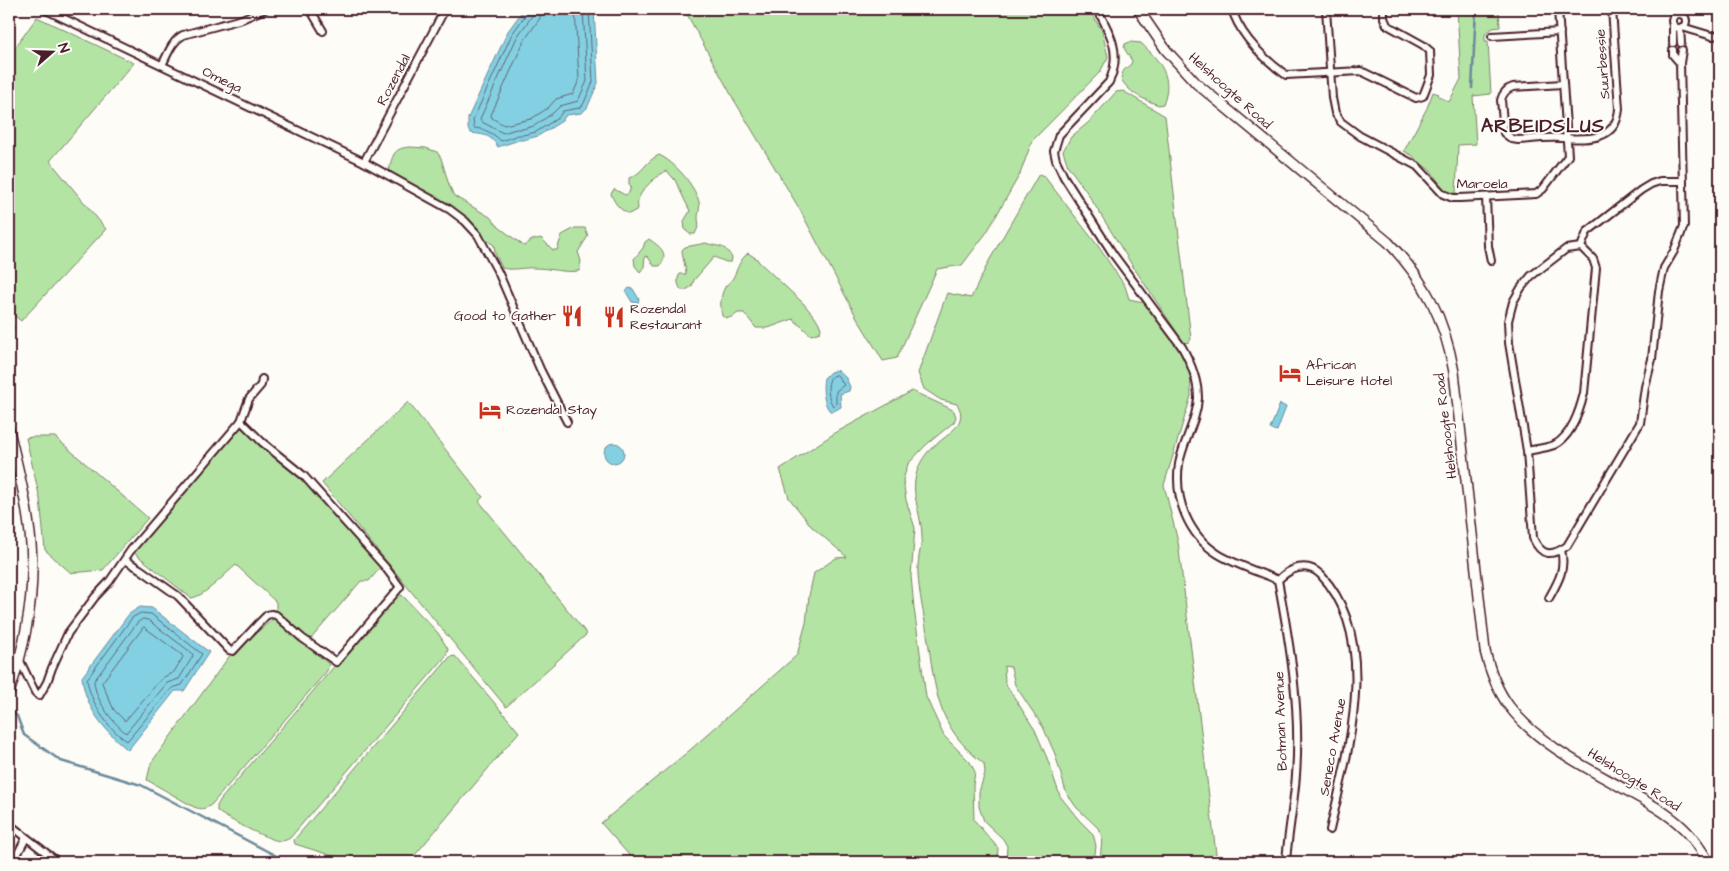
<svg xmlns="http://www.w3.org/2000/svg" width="1729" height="871" viewBox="0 0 1729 871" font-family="'Architects Daughter',sans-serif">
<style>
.green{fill:#b3e4a4;stroke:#7e8268}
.water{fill:#83d0e2;stroke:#6c8999}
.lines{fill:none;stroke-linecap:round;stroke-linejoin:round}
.shore{stroke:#616674;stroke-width:1}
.stream{stroke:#6c8999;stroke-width:2.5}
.street-casing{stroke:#4a1f2b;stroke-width:10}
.secondary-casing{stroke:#4a1f2b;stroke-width:12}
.street{stroke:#fdfcf7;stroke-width:6}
.secondary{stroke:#fdfcf7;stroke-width:9}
.labels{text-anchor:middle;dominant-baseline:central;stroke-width:4;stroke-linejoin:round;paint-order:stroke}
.street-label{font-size:14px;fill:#4a1f2b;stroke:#fdfcf7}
.poi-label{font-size:14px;fill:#4a1f2b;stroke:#fdfcf7;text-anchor:start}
.district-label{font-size:19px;font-weight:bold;letter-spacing:1px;fill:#4a1f2b;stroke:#fdfcf7}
</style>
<rect width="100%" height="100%" fill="#fdfcf7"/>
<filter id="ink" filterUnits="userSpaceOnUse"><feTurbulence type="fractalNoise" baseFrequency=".02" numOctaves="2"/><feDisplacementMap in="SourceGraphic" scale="10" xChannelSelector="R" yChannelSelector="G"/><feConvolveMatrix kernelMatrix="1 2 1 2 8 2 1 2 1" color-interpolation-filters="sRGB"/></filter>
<g filter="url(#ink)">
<!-- green -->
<g class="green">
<polygon points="684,9 1089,9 1102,31 1108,57 1100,72 1032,141 1020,174 987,232 962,265 937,269 897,358 883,361 856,316 799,208 734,100"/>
<polygon points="1457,9 1499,9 1500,27 1493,28 1485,34 1485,41 1488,41 1491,94 1473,96 1476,144 1458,145 1456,194 1444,190 1431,171 1415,159 1413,156 1404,151 1427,108 1433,92 1439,94 1438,96 1449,102 1461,79"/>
<polygon points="37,17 134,63 50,161 106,229 21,321 15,316 10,322 15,328 9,334 9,56"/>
<path d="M1130,42L1141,43C1160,61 1174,77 1163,104L1159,105C1144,100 1129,93 1121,79L1123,71L1131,64L1132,61L1124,48L1125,44Z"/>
<polygon points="1123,91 1165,116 1191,339 1189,342 1184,343 1132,265 1086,191 1068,166 1063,151 1071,137 1089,122 1116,92"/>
<path d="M410,147L426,148L437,152L441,158L449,185L454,196L490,217L500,228L524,246L532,240L541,238L553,250H557L562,235L575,228H585L588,236L578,252L581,261L579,271C563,273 550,268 534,268C524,267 512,271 502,268L495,253L494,245L483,238L475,226L443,202L394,174L389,169C393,154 394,148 410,147Z"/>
<path d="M659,155C675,162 695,186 699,202C701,212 696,213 699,225L695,234H690L685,230L684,221L690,211L675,180L667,171C658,173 640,191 638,200C637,203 638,206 638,209L629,214C619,209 615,204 611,194L614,189L625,195L629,193L631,186L629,184V178C644,173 644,162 659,155Z"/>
<path d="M1039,174L1044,176L1098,246L1125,286L1129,299L1143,302L1173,340L1190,370L1191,396L1164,485L1178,542L1217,862H1100L1102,837L1098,828L1076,807L1066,792L1055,754L1043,727L1015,685L1011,667L1004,666L1005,683L1035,730L1047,758L1060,796L1079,820L1093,834L1096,846L1094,862H1006L1007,846L1003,839L984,821L979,807V792L985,773L984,764C935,725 936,691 927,634C924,614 919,594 918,574C917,561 921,549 922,536C922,518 912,497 915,480C917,469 920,462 927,453C938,439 972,426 957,404L941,400L924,389L918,373L947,293L971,298L989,261Z"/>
<path d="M649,239C659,246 670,253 660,266H654L648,257L645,256L644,267L640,272L635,266L634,259L643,248L645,242Z"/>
<path d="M706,243C719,248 724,243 732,258L731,262H726L714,257L694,280L692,286L686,290H681C678,285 676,279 680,274H686C686,266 682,258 682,250L685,247Z"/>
<path d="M748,253L757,259L759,262L803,303L818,321L821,328L820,332L811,335L793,319L768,328H756L744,313H738C732,317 729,320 722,316C720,307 720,296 725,287C727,284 731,281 733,278C738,268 739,261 748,253Z"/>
<polygon points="912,391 949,408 954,411 956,417 954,422 926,445 908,464 903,480 906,500 915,528 911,576 914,608 926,697 944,736 970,762 975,772 973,786 974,820 998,848 997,862 635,862 601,823 690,750 797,655 806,623 809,596 814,573 836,558 847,557 812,527 789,498 780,469 835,433"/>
<polygon points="408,402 483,497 479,501 587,634 506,707 322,483"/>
<path d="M242,426L308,482L381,567L369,581H361L309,641L276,612V602L236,565C226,573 204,597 191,598L133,552Z"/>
<polygon points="31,437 55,437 148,518 103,570 71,573 45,550 40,499 26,438"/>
<path d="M396,594L403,596L438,633L448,649L446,656L290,838C287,840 284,841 279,841C267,839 227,819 217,811V806L221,799Z"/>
<path d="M274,618L329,664L327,671L212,804C206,809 202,810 194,807L147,780L151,763L231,654Z"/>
<polygon points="455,656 519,732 409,862 352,862 295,844 294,840 450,657"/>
</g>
<!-- water -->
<g class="water">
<path d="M524,9H594L598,83L587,108L581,113L566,115L562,121L538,136L523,140H519L498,147C490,134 484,135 471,133L468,129V118L508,31Z"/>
<polygon points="629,288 633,289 639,299 638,303 632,302 626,292"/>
<path d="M837,370L846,378L850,387L849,391L840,394L841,407L834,411H830C823,404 822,387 824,378L830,372Z"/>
<polygon points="1280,404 1286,407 1277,431 1270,429"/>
<circle cx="614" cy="453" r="10"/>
<path d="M140,607L152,608L209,652L184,691H175L128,750C105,731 85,708 82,677L129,614Z"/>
</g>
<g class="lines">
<!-- shore -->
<g class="shore">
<path d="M528,9L527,13L512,34L473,120L474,128C485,129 493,133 501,141L518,135H523L536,132L558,118L563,111L579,108L583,105L593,82L589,9"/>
<polyline points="534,9 532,16 517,37 480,119 482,122 503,133 516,129 523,129 534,126 553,113 560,106 578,101 587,81 583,9"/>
<polyline points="541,9 540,18 524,41 491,115 492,118 504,125 531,119 548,108 556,99 573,94 579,80 575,9"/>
<path d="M837,375L844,385L836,391V404L833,406C828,399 826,384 831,377Z"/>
<path d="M141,613L151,614L202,654L182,685L172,688L127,741C107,728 90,702 87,679L132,618Z"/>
<path d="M143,619L148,620L192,653L193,656L179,679L167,683L126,733C111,721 95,699 94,681L137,623Z"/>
<polygon points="144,627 182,655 183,657 174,672 162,678 125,721 114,710 102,683"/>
</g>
<!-- stream -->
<g class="stream">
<polyline points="1472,88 1476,9"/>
<polyline points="9,709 17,716 24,735 61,761 141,785 286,861 297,862"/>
</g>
<!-- street casing -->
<g class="street-casing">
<g id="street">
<polyline points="44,9 364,162 449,209 465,221 478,235 499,274 540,369 567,422"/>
<polyline points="310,9 323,31"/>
<path d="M1097,9C1111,34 1122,54 1109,82L1059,135L1054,151L1056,160L1064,177L1113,254L1182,347C1191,363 1198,379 1198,398C1197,421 1183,441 1179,464C1174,499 1188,535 1218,554C1236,565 1259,572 1278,580"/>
<path d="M1236,9L1234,15C1243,38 1265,60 1286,75L1361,71L1416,98L1423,96L1431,75L1430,51L1423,45L1387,25L1384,18V9"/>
<polyline points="1326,9 1332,98 1335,113 1341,122 1360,136 1417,166 1443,194 1453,198 1460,198 1536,194 1543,189 1568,156 1558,9"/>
<circle cx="1679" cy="21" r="7"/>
<polyline points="1682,27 1712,36 1720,35"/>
<polyline points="1680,28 1681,43"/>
<polyline points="1492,36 1560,32"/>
<polyline points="1673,43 1673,25"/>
<polyline points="1673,50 1673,55 1680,63"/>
<path d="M162,65C168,54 172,41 183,35L242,19L265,9"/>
<path d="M1563,84L1513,87C1506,89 1503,93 1501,100L1504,133L1512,139L1518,140C1532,139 1547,137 1561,138C1587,139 1616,142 1619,109L1612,9"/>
<polyline points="364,162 445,9"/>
<polyline points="1486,197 1488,246 1491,261"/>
<path d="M1581,247L1593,259L1596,268L1584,393C1580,410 1571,437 1554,445C1546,448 1536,449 1527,451L1509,343L1508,321L1513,302L1521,288L1531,276L1566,249Z"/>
<polyline points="1581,247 1587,232 1641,190 1651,184 1660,181 1683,181"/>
<path d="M1527,451L1533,538C1541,556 1551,557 1567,546L1640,423L1645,387L1652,359L1659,291L1664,268L1674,251L1684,226L1680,63L1682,50"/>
<polyline points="125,560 140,569 178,596 229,650 233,651 259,623 267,615 271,614 276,615 302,638 336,662 400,587 385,567 304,476 262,442 241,421"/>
<path d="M1278,580C1290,568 1307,561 1321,575C1382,640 1347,754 1330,830"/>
<path d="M1278,580C1290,644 1301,709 1296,775C1294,804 1288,833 1286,862"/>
<path d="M1549,598C1558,582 1566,569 1561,550"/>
<polyline points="20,661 35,692 39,696 47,682 52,668 68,633 95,597 109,582 131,550 241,421 249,399 261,385 262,379"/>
<polyline points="9,824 58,862"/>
<polyline points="9,861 17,855 26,838"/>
</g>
</g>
<!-- secondary casing -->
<g class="secondary-casing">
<g id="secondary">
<path d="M1138,9L1166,50L1197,84L1388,242C1426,282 1444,317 1454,372L1485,651C1490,671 1497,690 1509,706C1539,746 1592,770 1633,794C1653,805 1674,817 1689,834C1697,843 1703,853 1709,862"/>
<path d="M9,430C19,473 31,517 32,562C33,607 23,652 9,693"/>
</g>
</g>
<!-- street -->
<use href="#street" class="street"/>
<!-- secondary -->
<use href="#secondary" class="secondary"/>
</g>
</g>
<!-- icons -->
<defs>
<g id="restaurant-bare" transform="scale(1.725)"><path d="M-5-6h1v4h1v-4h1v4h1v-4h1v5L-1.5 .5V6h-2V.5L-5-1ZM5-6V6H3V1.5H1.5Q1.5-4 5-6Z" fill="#c8321e" stroke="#fdfcf7" stroke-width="2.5" paint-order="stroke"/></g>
<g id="hotel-bare" transform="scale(1.725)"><path d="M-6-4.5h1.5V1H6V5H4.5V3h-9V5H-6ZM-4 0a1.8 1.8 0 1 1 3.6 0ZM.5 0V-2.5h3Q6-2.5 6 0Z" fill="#c8321e" stroke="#fdfcf7" stroke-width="2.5" paint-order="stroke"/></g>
</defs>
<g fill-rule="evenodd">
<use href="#restaurant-bare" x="572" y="316"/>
<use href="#restaurant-bare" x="614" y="317"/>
<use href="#hotel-bare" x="1290" y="373"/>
<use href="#hotel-bare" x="490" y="410"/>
</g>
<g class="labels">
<!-- street labels -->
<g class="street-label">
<text transform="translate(1603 64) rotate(-94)">Suurbessie</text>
<text transform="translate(222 80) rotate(26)">Omega</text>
<text transform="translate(394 80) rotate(-62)">Rozendal</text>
<text transform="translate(1230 91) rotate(42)">Helshoogte Road</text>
<text x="1482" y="184">Maroela</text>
<text transform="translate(1446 426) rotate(-97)">Helshoogte Road</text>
<text transform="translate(1281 721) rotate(-92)">Botman Avenue</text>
<text transform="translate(1333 747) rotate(-80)">Seneco Avenue</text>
<text transform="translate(1634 780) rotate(32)">Helshoogte Road</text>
</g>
<!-- poi labels -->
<g class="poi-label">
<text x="630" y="309">Rozendal<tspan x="630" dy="16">Restaurant</tspan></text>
<text x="556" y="316" text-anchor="end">Good to Gather</text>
<text x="1306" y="365">African<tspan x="1306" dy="16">Leisure Hotel</tspan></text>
<text x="506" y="410">Rozendal Stay</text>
</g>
<!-- district labels -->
<g class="district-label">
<text x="1543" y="126">ARBEIDSLUS</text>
</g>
</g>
<!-- margin -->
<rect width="1729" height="871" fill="none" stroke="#fdfcf7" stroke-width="30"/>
<rect x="15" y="15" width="1699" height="841" fill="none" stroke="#4a1f2b" stroke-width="2" filter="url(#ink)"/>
<!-- north arrow -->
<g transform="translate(52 52) rotate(70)" stroke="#fdfcf7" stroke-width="4" paint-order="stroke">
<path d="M0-4L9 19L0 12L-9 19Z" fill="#4a1f2b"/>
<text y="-8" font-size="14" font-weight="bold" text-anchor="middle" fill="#4a1f2b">N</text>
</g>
</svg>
